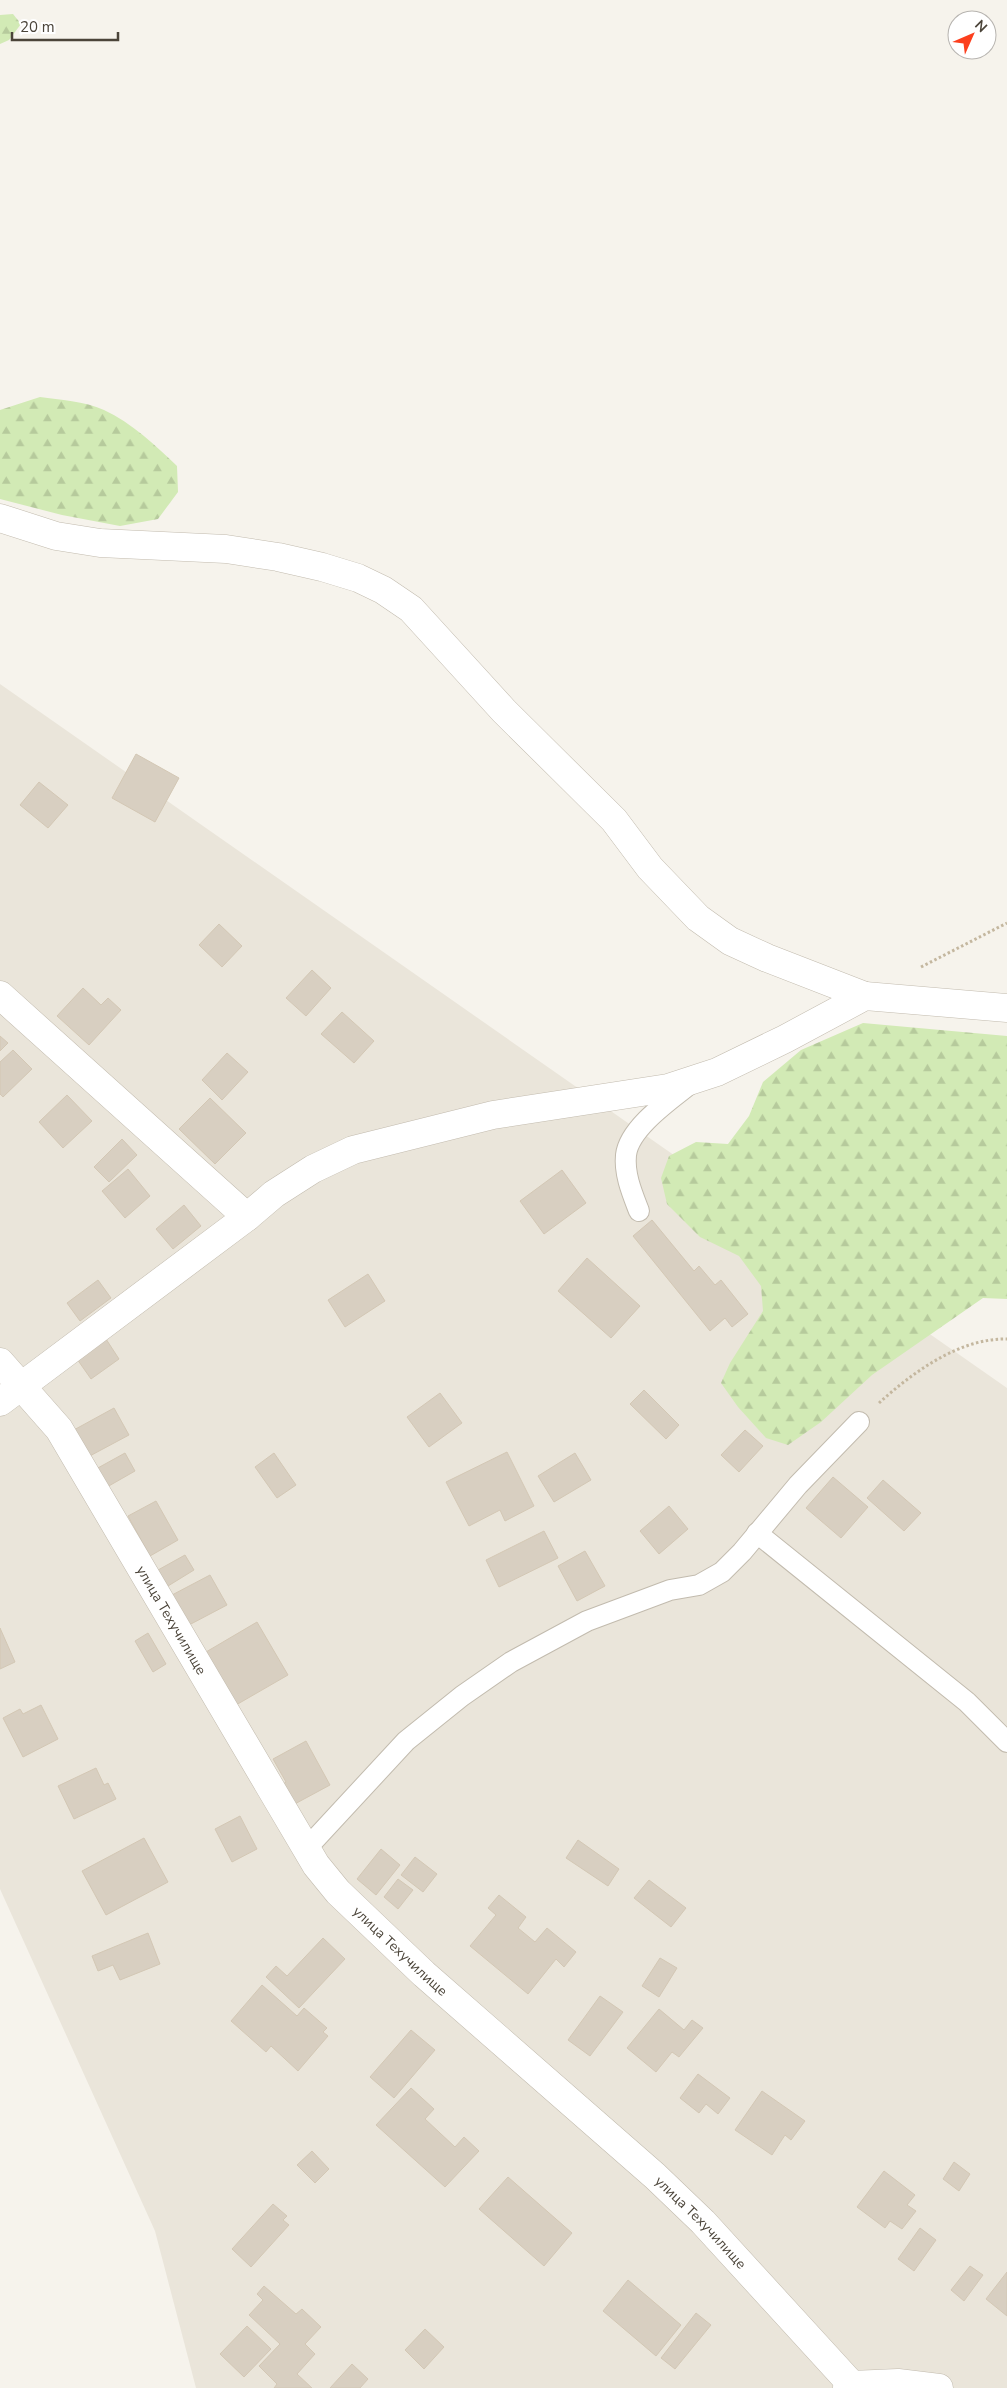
<svg xmlns="http://www.w3.org/2000/svg" width="1007" height="2388" viewBox="0 0 1007 2388" font-family="'Nunito Sans',sans-serif">
<style>
.residential{fill:#eae5da}
.forest{fill:url(#forest-firs)}
.building{fill:#d8cfc1;stroke:#d3c7b4}
.lines{fill:none;stroke-linecap:round;stroke-linejoin:round}
.lane-casing{stroke:#c2bbae;stroke-width:22}
.street-casing{stroke:#c2bbae;stroke-width:29}
.path{stroke:#c4b79f;stroke-width:3;stroke-dasharray:2.5 2.5;stroke-linecap:butt}
.lane{stroke:#fff;stroke-width:20}
.street{stroke:#fff;stroke-width:28}
.labels{text-anchor:middle;dominant-baseline:central;stroke-width:4;stroke-linejoin:round;paint-order:stroke}
.street-label{font-size:14px;fill:#4b4439;stroke:#fff}
</style>
<defs>
<pattern id="forest-firs" width="22" height="20" patternUnits="userSpaceOnUse" patternTransform="scale(1.25)"><rect width="22" height="20" fill="#d2eab5"/><path d="M5 1l3.5 6h-7zM16 11l3.5 6h-7z" fill="#b6ca9c"/></pattern>
</defs>
<rect width="100%" height="100%" fill="#f6f3ec"/>
<!-- residential -->
<polygon class="residential" points="0,684 1007,1388 1007,2388 196,2388 155,2231 0,1889"/>
<!-- forest -->
<g class="forest">
<polygon points="13,14 21,24 9,40 0,44 0,15"/>
<path d="M40,397C60,400 84,401 104,410C132,423 155,445 177,466L178,492L158,519L120,526L62,515L0,499V410Z"/>
<polygon points="863,1023 1007,1036 1007,1299 983,1298 872,1375 821,1422 788,1445 766,1438 738,1407 721,1383 730,1363 763,1311 761,1286 739,1256 700,1237 667,1204 661,1178 669,1156 696,1142 728,1144 749,1116 763,1082 801,1050"/>
</g>
<!-- building -->
<g class="building">
<polygon points="136,754 179,778 155,822 112,798"/>
<polygon points="39,782 68,805 48,828 20,805"/>
<polygon points="219,924 242,946 222,967 199,945"/>
<polygon points="312,970 331,988 306,1016 286,998"/>
<polygon points="83,988 101,1005 108,998 121,1010 89,1045 57,1016"/>
<polygon points="342,1012 374,1041 354,1063 321,1034"/>
<polygon points="0,1036 8,1043 0,1051"/>
<polygon points="13,1050 32,1069 3,1097 0,1094 0,1062"/>
<polygon points="227,1053 248,1072 222,1100 202,1080"/>
<polygon points="67,1095 92,1121 63,1148 39,1122"/>
<polygon points="210,1098 246,1133 215,1164 179,1129"/>
<polygon points="122,1139 137,1155 109,1182 94,1167"/>
<polygon points="128,1169 150,1196 125,1218 102,1191"/>
<polygon points="562,1170 586,1203 544,1234 520,1201"/>
<polygon points="184,1205 201,1226 173,1249 156,1229"/>
<polygon points="652,1220 694,1271 699,1266 715,1285 721,1280 748,1314 732,1327 725,1318 710,1331 633,1236"/>
<polygon points="587,1258 640,1306 611,1338 558,1291"/>
<polygon points="368,1274 385,1301 345,1327 328,1300"/>
<polygon points="98,1280 111,1298 80,1321 67,1303"/>
<polygon points="106,1339 119,1359 91,1379 77,1359"/>
<polygon points="644,1390 679,1425 666,1439 630,1404"/>
<polygon points="440,1393 462,1423 429,1447 407,1417"/>
<polygon points="114,1408 129,1435 86,1458 72,1431"/>
<polygon points="745,1430 763,1446 739,1472 721,1455"/>
<polygon points="507,1452 534,1506 505,1521 500,1510 469,1526 446,1482"/>
<polygon points="125,1453 135,1471 107,1487 96,1469"/>
<polygon points="274,1453 296,1485 277,1498 255,1467"/>
<polygon points="575,1453 591,1480 554,1502 538,1476"/>
<polygon points="833,1477 868,1507 841,1538 806,1508"/>
<polygon points="883,1480 921,1513 904,1531 867,1498"/>
<polygon points="156,1501 178,1540 150,1556 128,1516"/>
<polygon points="669,1506 688,1529 659,1554 640,1531"/>
<polygon points="544,1531 558,1558 499,1587 486,1560"/>
<polygon points="585,1551 605,1586 577,1601 558,1566"/>
<polygon points="185,1555 194,1570 168,1586 158,1570"/>
<polygon points="210,1575 227,1605 189,1625 172,1595"/>
<polygon points="257,1622 288,1675 236,1705 206,1652"/>
<polygon points="0,1628 15,1662 0,1669"/>
<polygon points="148,1633 166,1664 153,1672 135,1641"/>
<polygon points="41,1705 58,1739 23,1757 3,1718 20,1709 23,1714"/>
<polygon points="306,1741 330,1785 291,1806 280,1786 286,1782 273,1759"/>
<polygon points="96,1768 104,1785 108,1783 116,1799 74,1819 58,1786"/>
<polygon points="240,1816 257,1849 232,1862 215,1829"/>
<polygon points="144,1838 168,1882 106,1915 82,1871"/>
<polygon points="578,1840 619,1869 608,1886 566,1858"/>
<polygon points="381,1849 400,1865 376,1895 357,1879"/>
<polygon points="415,1857 437,1874 423,1892 401,1875"/>
<polygon points="398,1879 413,1890 398,1909 384,1897"/>
<polygon points="649,1880 686,1908 671,1927 634,1898"/>
<polygon points="499,1895 526,1917 518,1928 535,1942 547,1928 576,1952 564,1967 556,1959 528,1994 470,1946 496,1915 488,1908"/>
<polygon points="148,1933 160,1964 120,1980 113,1965 98,1971 92,1956"/>
<polygon points="323,1938 345,1959 299,2008 266,1977 276,1966 287,1976"/>
<polygon points="660,1958 677,1968 659,1997 642,1986"/>
<polygon points="262,1985 297,2016 304,2008 327,2028 323,2032 328,2036 298,2071 271,2046 266,2052 231,2021"/>
<polygon points="600,1996 623,2012 590,2056 568,2040"/>
<polygon points="659,2009 684,2030 692,2020 703,2028 679,2057 672,2052 656,2072 627,2048"/>
<polygon points="411,2030 435,2050 394,2098 370,2077"/>
<polygon points="698,2074 730,2098 718,2114 706,2104 699,2113 680,2098"/>
<polygon points="411,2088 434,2109 425,2119 455,2147 464,2137 479,2151 445,2187 376,2125"/>
<polygon points="762,2091 805,2121 791,2140 785,2135 772,2155 735,2130"/>
<polygon points="312,2151 329,2169 315,2183 297,2165"/>
<polygon points="954,2162 970,2174 959,2191 943,2179"/>
<polygon points="884,2171 915,2195 907,2205 916,2211 902,2229 890,2221 885,2228 857,2207"/>
<polygon points="508,2177 572,2233 544,2266 479,2209"/>
<polygon points="273,2204 287,2216 283,2220 289,2225 251,2267 232,2249"/>
<polygon points="920,2228 936,2240 914,2271 898,2259"/>
<polygon points="970,2266 983,2275 964,2301 951,2290"/>
<polygon points="1007,2272 1007,2316 986,2299"/>
<polygon points="628,2280 681,2325 656,2356 603,2311"/>
<polygon points="264,2286 296,2314 302,2309 321,2327 305,2344 315,2354 297,2374 312,2388 274,2388 277,2384 259,2366 280,2344 249,2315 263,2300 257,2294"/>
<polygon points="696,2313 711,2325 675,2369 661,2358"/>
<polygon points="247,2326 271,2349 244,2377 220,2354"/>
<polygon points="425,2329 444,2347 424,2369 405,2350"/>
<polygon points="352,2364 368,2379 360,2388 330,2388"/>
</g>
<g class="lines">
<!-- lane casing -->
<g class="lane-casing">
<g id="lane">
<path d="M639,1211C632,1193 624,1174 626,1155C629,1128 670,1100 690,1084"/>
<polyline points="757,1533 967,1702 1007,1742"/>
<polyline points="306,1849 406,1741 462,1696 511,1662 587,1621 670,1590 699,1585 722,1572 742,1552 798,1485 859,1422"/>
</g>
</g>
<!-- street casing -->
<g class="street-casing">
<g id="street">
<polyline points="0,518 56,536 100,543 226,549 278,557 322,567 358,578 383,590 411,609 504,711 614,820 650,868 698,918 730,941 767,958 865,996"/>
<polyline points="0,995 247,1217"/>
<path id="s1" d="M0,1362L59,1429L316,1865L338,1892L424,1974L655,2176L703,2222L852,2385"/>
<polyline points="0,1402 247,1217 274,1194 313,1169 353,1150 493,1115 668,1088 717,1072 785,1039 865,996 1007,1008"/>
<polyline points="847,2388 852,2385 898,2383 939,2388"/>
</g>
</g>
<!-- path -->
<g class="path">
<polyline points="921,967 1007,923"/>
<path d="M879,1403C912,1373 959,1338 1007,1339"/>
</g>
<!-- lane -->
<use href="#lane" class="lane"/>
<!-- street -->
<use href="#street" class="street"/>
</g>
<g class="labels">
<!-- street labels -->
<g class="street-label">
<text stroke="none"><textPath href="#s1" startOffset="311">улица Техучилище</textPath></text>
<text stroke="none"><textPath href="#s1" startOffset="716">улица Техучилище</textPath></text>
<text stroke="none"><textPath href="#s1" startOffset="1121">улица Техучилище</textPath></text>
</g>
</g>
<!-- north arrow -->
<g transform="translate(972 35) rotate(45)"><circle r="24" fill="#ffffff" stroke="#b7b4b0"/>
<path d="M0-4L9 19L0 12L-9 19Z" fill="#fc3f1d"/>
<text y="-8" font-size="14" font-weight="bold" text-anchor="middle" fill="#4b4439">N</text>
</g>
<!-- scale -->
<path d="M12 32v8h106v-8" fill="none" stroke="#4b4439" stroke-width="2.5"/>
<text x="20" y="32" font-size="15" fill="#4b4439" stroke="#ffffff" stroke-width="4" paint-order="stroke">20 m</text>
</svg>
